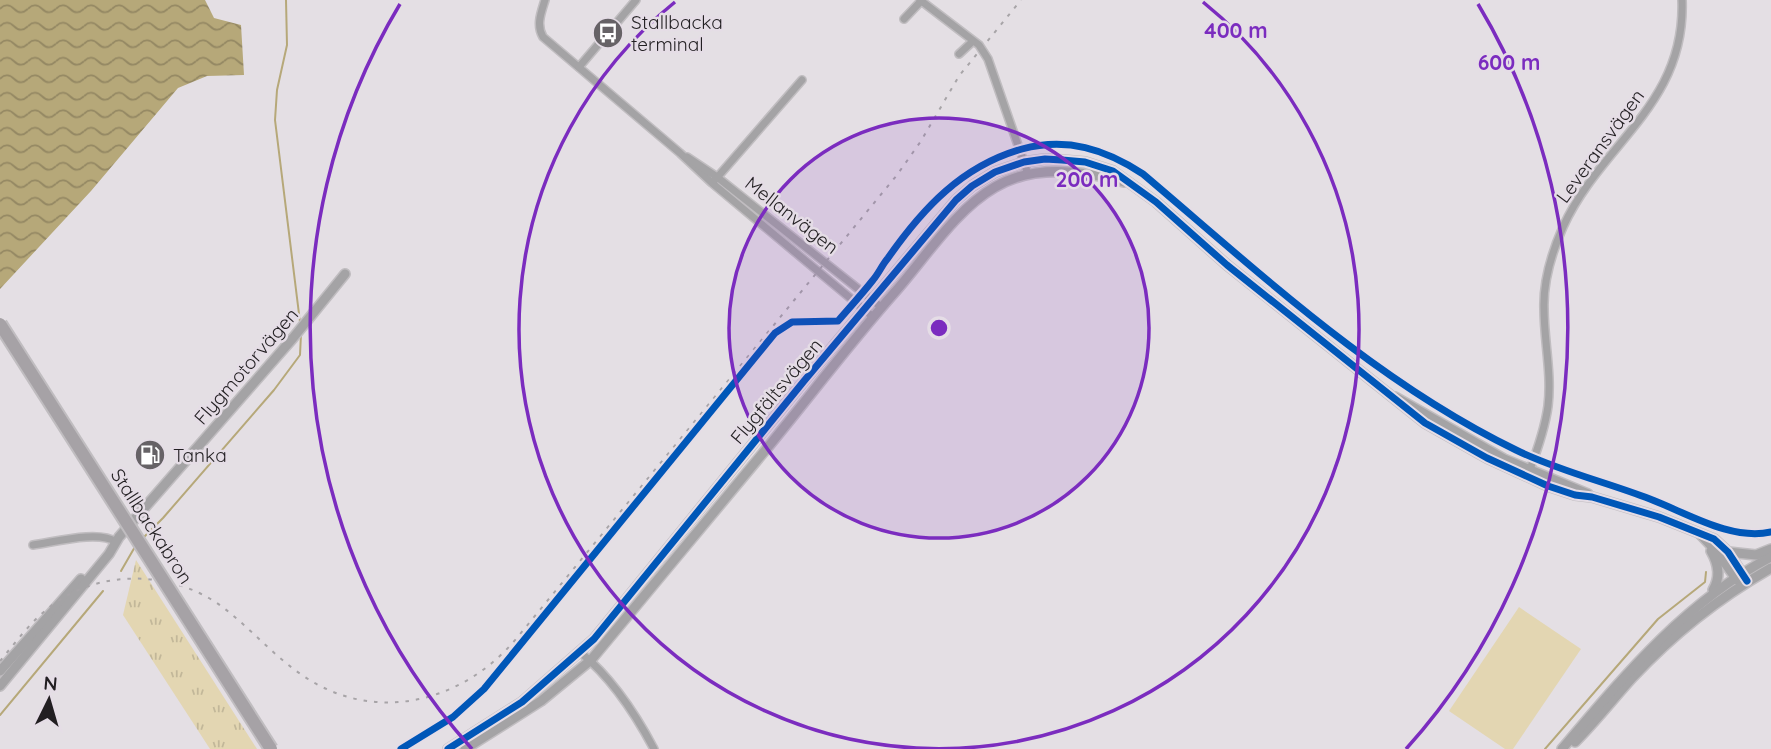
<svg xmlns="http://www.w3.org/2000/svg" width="1771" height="749" viewBox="0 0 1771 749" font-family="Quicksand,sans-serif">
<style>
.grass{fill:url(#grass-tufts)}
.garden{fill:#e3d6b2}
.water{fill:url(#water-waves)}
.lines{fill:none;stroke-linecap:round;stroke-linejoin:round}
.stream{stroke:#b6a879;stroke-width:2}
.minor-casing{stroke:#c0bdc0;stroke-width:10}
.tertiary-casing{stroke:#c0bdc0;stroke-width:12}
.minor{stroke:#a4a3a5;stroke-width:7}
.tertiary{stroke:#a4a3a5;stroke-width:9}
.rail{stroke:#a7a4a7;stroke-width:2;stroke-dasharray:3.5 7;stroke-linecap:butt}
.trunk-bridge-casing{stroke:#c0bdc0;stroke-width:16;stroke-linecap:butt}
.trunk-bridge{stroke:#a6a2a6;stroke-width:12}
.cycleway-casing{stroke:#e5dde6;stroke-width:11}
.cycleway{stroke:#0057b8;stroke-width:7}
.ring{fill:none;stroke:#7b2cbf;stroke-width:3.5}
.labels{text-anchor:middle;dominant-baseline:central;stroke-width:5;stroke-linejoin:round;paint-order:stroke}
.poi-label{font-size:19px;fill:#221f22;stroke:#e5dde6;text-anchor:start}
.street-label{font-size:19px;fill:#221f22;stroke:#e5dde6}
.centre{fill:#7b2cbf;stroke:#e5dde6;stroke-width:3.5}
.ring-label{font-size:21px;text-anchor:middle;font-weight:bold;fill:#7b2cbf;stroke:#e5dde6;stroke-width:5;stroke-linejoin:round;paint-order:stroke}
</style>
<defs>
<pattern id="grass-tufts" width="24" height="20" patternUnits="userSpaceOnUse" patternTransform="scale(1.75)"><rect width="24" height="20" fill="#e3d6b2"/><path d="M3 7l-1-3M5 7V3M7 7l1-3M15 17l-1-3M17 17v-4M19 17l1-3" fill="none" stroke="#c2b799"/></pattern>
<pattern id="water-waves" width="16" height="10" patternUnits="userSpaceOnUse" patternTransform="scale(1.75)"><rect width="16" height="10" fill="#b6a879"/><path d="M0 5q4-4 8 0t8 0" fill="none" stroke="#948863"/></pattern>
</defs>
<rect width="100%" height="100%" fill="#e4dfe4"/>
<!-- grass -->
<polygon class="grass" points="136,560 257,749 210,749 123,615"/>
<!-- garden -->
<polygon class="garden" points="1519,607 1581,649 1513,749 1505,749 1449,711"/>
<!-- water -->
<polygon class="water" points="0,0 205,0 214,18 241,25 244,75 207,76 178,88 91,191 0,289"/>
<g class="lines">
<!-- stream -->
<g class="stream">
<polyline points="286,0 287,45 277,90 275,120 300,322"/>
<polyline points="142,539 163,518 274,390 300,355 301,334"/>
<polyline points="121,571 136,545"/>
<polyline points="0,715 103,591"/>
<polyline points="1545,749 1658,619 1705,582 1706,572"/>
</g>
<!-- minor casing -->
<g class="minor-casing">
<g id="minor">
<path d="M545,0C541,13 536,25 543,37L680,153L712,183L873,317"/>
<polyline points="920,0 979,45 988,59 1028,174"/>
<polyline points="904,19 921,1"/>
<polyline points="959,54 972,42"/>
<polyline points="579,67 636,0"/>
<polyline points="687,157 717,177 881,307"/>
<polyline points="715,180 802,80"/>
<path d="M1529,472C1537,451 1545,429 1548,406C1552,374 1544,341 1544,309C1543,281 1552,252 1563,227C1601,143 1686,105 1682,0"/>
<path d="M33,545C55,542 99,530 116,542"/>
<path d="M580,652C612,678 635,713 654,749"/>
</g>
</g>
<!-- tertiary casing -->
<g class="tertiary-casing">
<g id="tertiary">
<polyline points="1395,397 1504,459 1588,494"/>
<polyline points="1700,534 1717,552 1737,580"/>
<path d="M1711,551C1718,563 1721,577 1713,590"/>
<polyline points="1728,552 1756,555 1771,549"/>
<polyline points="0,671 81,579"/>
<polyline points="0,686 109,554 119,537 293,338 345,274"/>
<path d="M1575,742C1595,722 1613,699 1632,678C1673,634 1720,597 1771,568"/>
<polyline points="448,749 522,702 594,639 804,381 956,200 972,186 995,172 1024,162 1045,159 1062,160 1085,162 1113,171 1156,202 1227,265 1425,423 1487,458 1548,486 1575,495 1592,497 1659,517 1714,539 1728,552 1747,581"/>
<path d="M465,749L541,701L591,660C648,591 706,522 763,453C807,400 848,345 894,293C925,258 955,210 995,187C1034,164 1082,170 1124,182"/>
<path d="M1562,749C1624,676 1685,602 1771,557"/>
</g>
</g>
<!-- minor -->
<use href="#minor" class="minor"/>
<!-- tertiary -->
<use href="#tertiary" class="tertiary"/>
<!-- rail -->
<path class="rail" d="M0,661C16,642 31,621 51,606C100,568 176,570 225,609C251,629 274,656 302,675C374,725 462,703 516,639L897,175L921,141L959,76L1021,0"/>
<!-- trunk-bridge casing -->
<g class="trunk-bridge-casing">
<polyline id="trunk-bridge" points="0,324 271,749"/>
</g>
<!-- trunk-bridge -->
<use href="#trunk-bridge" class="trunk-bridge"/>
<!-- cycleway casing -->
<g class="cycleway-casing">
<g id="cycleway">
<path d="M401,749L453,717L484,689L775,333L792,322L838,321C850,307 862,294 873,280C879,273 882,265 888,258C923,208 962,166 1022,149C1067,137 1105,149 1143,174C1261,274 1376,382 1516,450C1559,471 1606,482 1650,499C1687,513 1731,541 1771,532"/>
<polyline points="448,749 522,702 594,639 804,381 956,200 972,186 995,172 1024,162 1045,159 1062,160 1085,162 1113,171 1156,202 1227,265 1425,423 1487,458 1548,486 1575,495 1592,497 1659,517 1714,539 1728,552 1747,581"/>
</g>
</g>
<!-- cycleway -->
<use href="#cycleway" class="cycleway"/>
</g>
<!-- distance rings -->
<circle cx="939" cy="328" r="210" fill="#7b2cbf" fill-opacity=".12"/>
<g class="ring">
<circle cx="939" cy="328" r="210"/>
<path d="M1203 2A420 420 0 1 1 675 2"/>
<path d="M472 749A629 629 0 0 1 400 4M1478 4A629 629 0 0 1 1406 749"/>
</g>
<!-- icons -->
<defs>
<g id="bus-disc" transform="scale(1.575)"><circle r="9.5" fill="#666266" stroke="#e5dde6"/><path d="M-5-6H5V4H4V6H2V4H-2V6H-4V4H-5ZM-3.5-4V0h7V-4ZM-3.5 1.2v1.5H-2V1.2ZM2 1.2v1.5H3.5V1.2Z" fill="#fff"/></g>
<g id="fuel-disc" transform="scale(1.575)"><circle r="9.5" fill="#666266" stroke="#e5dde6"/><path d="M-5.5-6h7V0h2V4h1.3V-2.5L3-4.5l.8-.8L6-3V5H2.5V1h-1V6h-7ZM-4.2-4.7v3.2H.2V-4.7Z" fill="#fff"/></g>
</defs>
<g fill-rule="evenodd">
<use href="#bus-disc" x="608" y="33"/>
<use href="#fuel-disc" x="150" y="455"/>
</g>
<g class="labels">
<!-- poi labels -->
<g class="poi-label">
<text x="631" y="22">Stallbacka<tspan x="631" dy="22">terminal</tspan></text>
<text x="173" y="455">Tanka</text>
</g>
<!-- street labels -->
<g class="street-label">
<text transform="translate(1600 146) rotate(-54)">Leveransvägen</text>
<text transform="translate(792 215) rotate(38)">Mellanvägen</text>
<text transform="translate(246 366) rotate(-49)">Flygmotorvägen</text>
<text transform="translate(776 391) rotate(-50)">Flygfältsvägen</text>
<text transform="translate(152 526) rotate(57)">Stallbackabron</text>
</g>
</g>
<circle cx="939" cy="328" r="10" class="centre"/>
<g class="ring-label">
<text x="1236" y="38">400 m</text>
<text x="1509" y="70">600 m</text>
<text x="1087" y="187">200 m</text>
</g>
<!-- north arrow -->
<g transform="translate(49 700) rotate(5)" stroke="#e5dde6" stroke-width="5" paint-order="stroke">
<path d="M0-5L12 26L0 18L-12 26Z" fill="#221f22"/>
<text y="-10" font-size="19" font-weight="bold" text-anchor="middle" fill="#221f22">N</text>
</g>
</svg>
